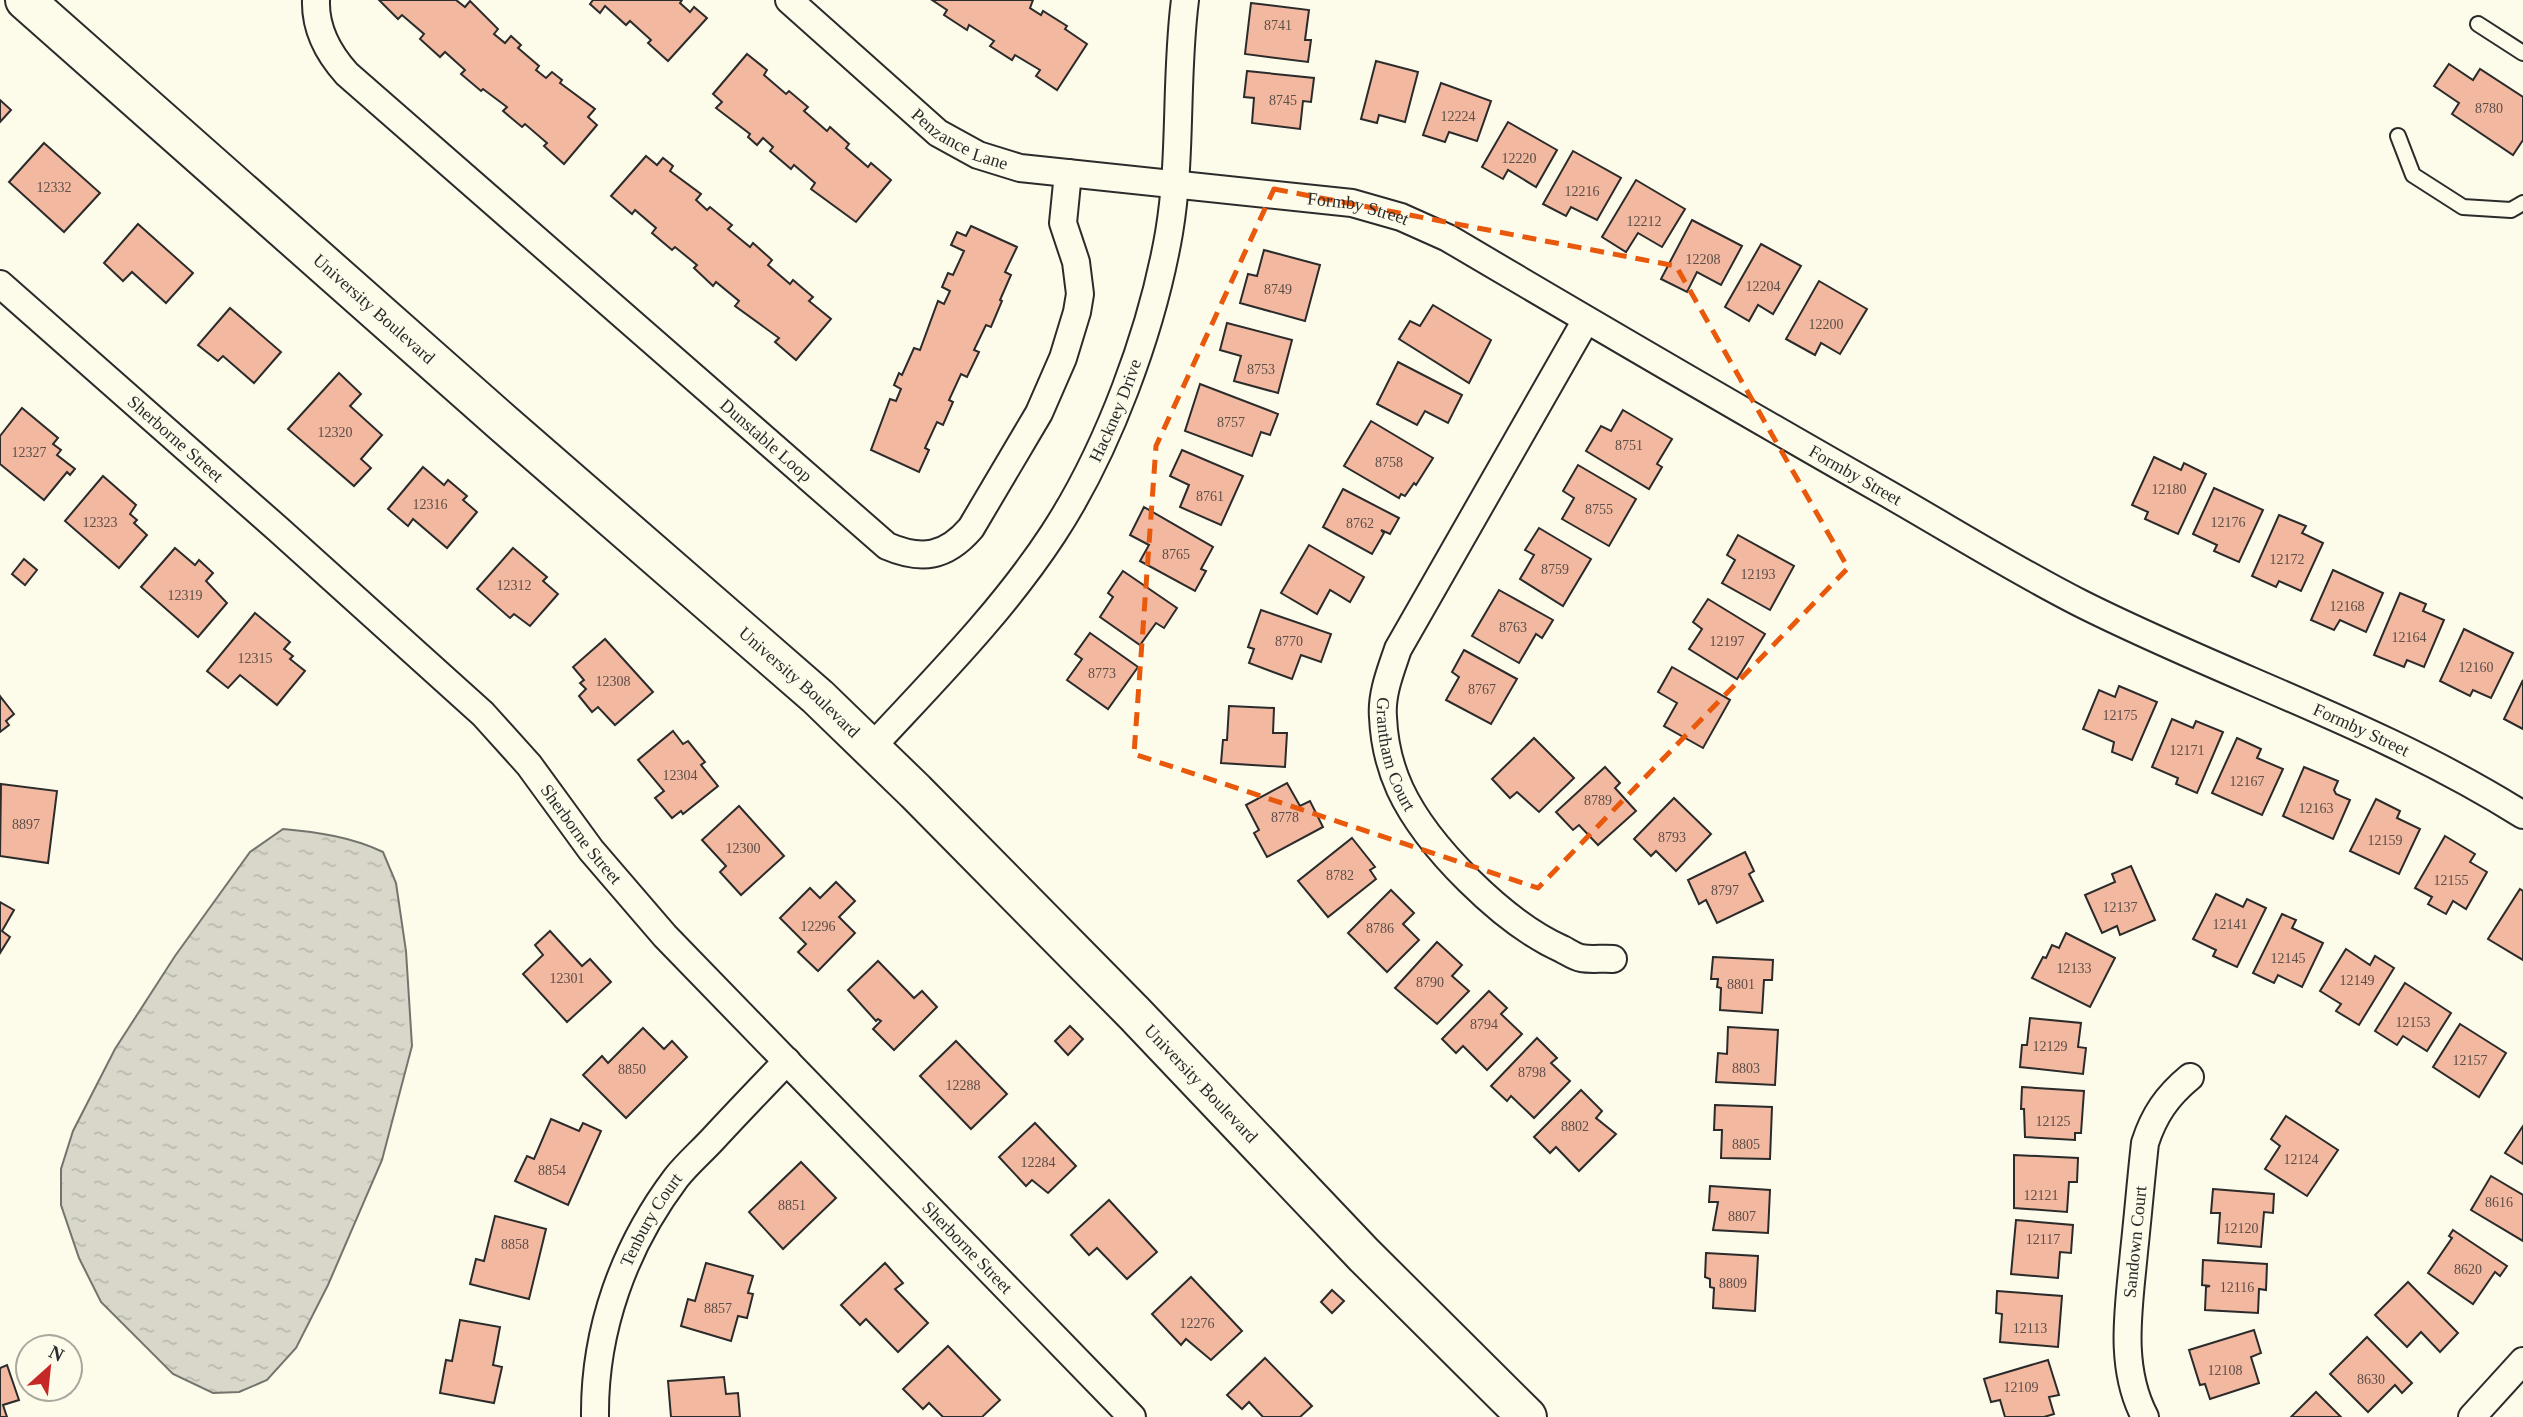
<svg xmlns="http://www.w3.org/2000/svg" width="2523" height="1417" viewBox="0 0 2523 1417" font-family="Georgia,serif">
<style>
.water{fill:url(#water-ripples);stroke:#74746e;stroke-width:2}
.building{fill:#f2b8a0;stroke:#2b2b2b;stroke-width:2}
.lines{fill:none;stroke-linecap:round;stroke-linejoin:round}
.lane-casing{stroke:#2b2b2b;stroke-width:18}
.street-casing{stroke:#2b2b2b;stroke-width:30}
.secondary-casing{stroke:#2b2b2b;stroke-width:42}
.lane{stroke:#fdfbea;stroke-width:14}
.street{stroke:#fdfbea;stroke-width:26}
.secondary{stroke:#fdfbea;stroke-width:38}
.marked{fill:none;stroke:#e8590c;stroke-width:5;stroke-dasharray:14 9;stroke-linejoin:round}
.labels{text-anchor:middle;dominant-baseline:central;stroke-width:5;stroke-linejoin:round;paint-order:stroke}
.number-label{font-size:14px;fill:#5d4e48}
.street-label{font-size:18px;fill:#2b2b2b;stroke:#fdfbea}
</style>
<defs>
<pattern id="water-ripples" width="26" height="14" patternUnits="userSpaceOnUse" patternTransform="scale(1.75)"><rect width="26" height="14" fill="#d8d7c9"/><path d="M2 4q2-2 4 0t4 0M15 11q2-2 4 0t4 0" fill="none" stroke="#bab9ad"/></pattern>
</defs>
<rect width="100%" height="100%" fill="#fdfbea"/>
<!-- water -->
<path class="water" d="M283,829C317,832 352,837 383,852L396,883L406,951L412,1046L382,1160L328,1285L296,1348L267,1380L239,1392L213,1393L173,1374L101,1302L79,1258L61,1205V1169L73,1131L115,1049L175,956L250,852Z"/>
<!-- building -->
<g class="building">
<polygon points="379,0 456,0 465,7 470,1 498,29 494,34 505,43 511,36 521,45 518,48 539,66 536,70 546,78 552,72 562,80 560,83 595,109 588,117 597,125 564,164 544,146 547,143 525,124 522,127 503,111 507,107 483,89 481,91 461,74 465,70 445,52 440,57 420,39 424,34 402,15 398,19"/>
<polygon points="593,0 682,0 680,3 690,12 694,7 707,18 668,61 648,43 651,40 630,21 626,25 605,6 600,13 590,4"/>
<polygon points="932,0 1033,0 1030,8 1041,15 1043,11 1067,26 1065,29 1087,44 1057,90 1036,76 1040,70 1015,55 1012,60 990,46 994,41 969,25 967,30 944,15 947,10"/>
<polygon points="1251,3 1309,10 1305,40 1311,40 1308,62 1245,54"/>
<polygon points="747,54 767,70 764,75 786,94 789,91 808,107 804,111 827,131 830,127 849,144 846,148 868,167 871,163 891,180 856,222 811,189 815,183 794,165 791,169 770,151 773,147 763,138 757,145 748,137 750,134 716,108 722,102 713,94"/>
<polygon points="1376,61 1418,72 1405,122 1379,115 1377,123 1361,119"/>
<polygon points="2449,64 2473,80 2480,69 2523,97 2523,140 2513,155 2452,114 2459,103 2434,86"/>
<polygon points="1247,71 1314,78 1311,102 1303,101 1300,129 1252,123 1254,98 1244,97"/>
<polygon points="1441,83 1491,101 1477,141 1449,132 1445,142 1423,135"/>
<polygon points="0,100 11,110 0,122"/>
<polygon points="1508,122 1557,150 1536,187 1508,170 1503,179 1482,167"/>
<polygon points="44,143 100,193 64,232 9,182"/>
<polygon points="1573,151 1621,178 1597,220 1571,207 1566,216 1543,204"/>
<polygon points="646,156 657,165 663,158 673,166 670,171 701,194 696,200 707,210 710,207 732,225 728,229 750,247 753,243 772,260 768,265 790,284 793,280 813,297 809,301 831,319 796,360 775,342 779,338 735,306 739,301 716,282 713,286 694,268 697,265 675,247 672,250 652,233 656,228 635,210 632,214 611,196"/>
<polygon points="1636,180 1685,209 1662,247 1638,233 1626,252 1602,237"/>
<polygon points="1692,220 1742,246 1721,285 1697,272 1687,292 1661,279"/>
<polygon points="138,224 193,273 166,303 132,272 123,281 104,263"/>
<polygon points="971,226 1017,247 1005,272 1011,275 1000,300 1002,301 991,327 986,325 974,350 979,352 967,377 961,374 949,400 953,402 943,425 937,422 925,448 929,450 919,472 871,450 890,399 896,401 901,389 894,385 899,373 902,375 914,348 920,350 938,301 944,304 950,291 942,287 948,273 953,275 964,251 951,245 957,232 966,236"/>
<polygon points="1761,244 1801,266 1773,314 1758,305 1749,321 1725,307"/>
<polygon points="1264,250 1320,265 1305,321 1240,303 1248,274 1257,276"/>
<polygon points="1819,281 1867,309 1840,354 1821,343 1815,355 1786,339"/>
<polygon points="1433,305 1491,340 1469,383 1399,339 1410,321 1420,326"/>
<polygon points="230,308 281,352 254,383 223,356 218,361 198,345"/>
<polygon points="1227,323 1292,340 1278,393 1234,381 1241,356 1220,350"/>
<polygon points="1398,362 1462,395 1448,423 1425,411 1417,425 1377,404"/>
<polygon points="339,373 361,394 350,406 382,435 361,459 371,468 354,486 288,429"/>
<polygon points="1200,384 1278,414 1270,435 1261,432 1252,456 1185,431"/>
<polygon points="22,408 58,438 53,444 61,450 57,455 75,469 70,475 67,472 44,500 0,464 0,436"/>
<polygon points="1623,410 1672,439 1657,464 1662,467 1649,489 1586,451 1601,426 1611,431"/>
<polygon points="1371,421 1433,458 1416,485 1414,483 1405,496 1401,494 1399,498 1344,466"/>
<polygon points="1182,450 1243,476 1221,525 1180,507 1189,485 1170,476"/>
<polygon points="2154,457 2181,470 2184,463 2206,474 2178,534 2145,519 2148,512 2132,505"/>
<polygon points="1578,465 1636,499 1609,546 1562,519 1574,498 1563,491"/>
<polygon points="423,467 444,485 448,480 467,496 463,500 477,512 447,548 413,519 408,526 388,509"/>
<polygon points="103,476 136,505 130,514 137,520 134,523 147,535 119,568 65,521"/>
<polygon points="2214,488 2263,510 2239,562 2214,551 2217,545 2193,534"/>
<polygon points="1343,489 1399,518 1390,534 1381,530 1384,533 1372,554 1323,527"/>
<polygon points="1144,507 1213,547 1201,569 1206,571 1195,591 1140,561 1149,545 1130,535"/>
<polygon points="2279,515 2306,526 2302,533 2323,543 2301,591 2279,581 2276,587 2252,576"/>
<polygon points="1539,528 1591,559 1563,606 1520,579 1534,555 1525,550"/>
<polygon points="1738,535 1794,566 1770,610 1722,583 1735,560 1727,555"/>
<polygon points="1309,545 1364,577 1350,602 1330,590 1317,614 1281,593"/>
<polygon points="175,548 195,565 199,560 213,573 206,581 227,603 198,637 141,587"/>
<polygon points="513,548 547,577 543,581 558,594 530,626 514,614 510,618 477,589"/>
<polygon points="24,559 37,570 25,585 12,574"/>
<polygon points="2333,570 2383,593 2366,632 2340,620 2334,630 2311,620"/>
<polygon points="1123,571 1177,608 1164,628 1156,623 1140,645 1100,617 1113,597 1108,593"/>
<polygon points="1499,590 1553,620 1542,638 1536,634 1519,663 1472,636"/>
<polygon points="2400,593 2426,604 2423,611 2444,620 2424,667 2407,660 2404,667 2374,655"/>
<polygon points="1708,599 1765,634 1737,679 1689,649 1702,629 1693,622"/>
<polygon points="1261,610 1331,634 1321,662 1301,655 1292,679 1249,663 1254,649 1248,647"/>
<polygon points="255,613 290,642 284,649 293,656 290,659 305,671 277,705 240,675 228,688 207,671"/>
<polygon points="2464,629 2513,653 2491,698 2473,690 2470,696 2440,681"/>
<polygon points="1090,633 1138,667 1108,709 1067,680 1082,659 1075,654"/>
<polygon points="605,639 653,692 615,725 598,707 592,712 579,696 586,689 580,683 584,680 573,667"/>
<polygon points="1464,650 1517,679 1491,724 1446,700 1459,677 1452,672"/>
<polygon points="1672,667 1730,700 1703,748 1664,726 1677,703 1658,692"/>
<polygon points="2523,680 2523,729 2504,719"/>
<polygon points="2119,686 2157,702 2132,760 2112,752 2114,742 2083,729 2099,690 2115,697"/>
<polygon points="0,696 14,714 6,721 9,725 0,732"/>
<polygon points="1229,706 1274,708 1273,733 1287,733 1285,767 1221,763 1223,740 1227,740"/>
<polygon points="2172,719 2193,728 2196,721 2223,732 2197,793 2176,784 2178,778 2152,767"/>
<polygon points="673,731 683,744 688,741 705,762 701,765 718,786 683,814 681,811 672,818 655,798 664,791 638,760"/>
<polygon points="1534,738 1574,778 1539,812 1517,792 1510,798 1492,779"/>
<polygon points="2237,738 2261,749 2257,758 2283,769 2262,815 2212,793"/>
<polygon points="1605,767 1620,783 1615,788 1636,811 1598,845 1579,825 1573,830 1556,812"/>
<polygon points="2304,767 2338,781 2334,790 2336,794 2350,800 2333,839 2283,816"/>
<polygon points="1287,783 1300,806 1310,801 1323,827 1267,857 1254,833 1259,830 1246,805"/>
<polygon points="1,784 57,791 48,863 0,856"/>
<polygon points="1674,798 1711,834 1676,871 1656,851 1651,856 1634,839"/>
<polygon points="2376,799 2400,811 2397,818 2420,829 2399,874 2350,851"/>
<polygon points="739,806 784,856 741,895 720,872 726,866 702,840"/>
<polygon points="2445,836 2475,854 2470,862 2487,872 2466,909 2453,901 2446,914 2428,904 2432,897 2415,888"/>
<polygon points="1352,838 1375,867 1370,870 1376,879 1328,917 1298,881"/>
<polygon points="1745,852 1754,871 1749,874 1763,901 1717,923 1706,900 1699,904 1688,880"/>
<polygon points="2131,866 2155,920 2120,935 2117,926 2102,933 2085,895 2115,882 2112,874"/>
<polygon points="836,882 855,901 839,917 855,933 818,971 798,952 806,944 780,918 810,888 820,898"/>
<polygon points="2520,889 2523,891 2523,960 2488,939"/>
<polygon points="1391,890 1414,913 1403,924 1419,940 1387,972 1348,933"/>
<polygon points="2216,894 2243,907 2247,899 2266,908 2237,967 2213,956 2216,950 2193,939"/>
<polygon points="0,902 14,910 2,931 10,937 0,953"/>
<polygon points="2282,914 2296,920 2292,928 2323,943 2302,987 2278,975 2274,983 2253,973"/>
<polygon points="550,931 582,966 590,959 611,982 567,1022 523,974 543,955 535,945"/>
<polygon points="2066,933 2115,958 2090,1007 2032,978 2043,957 2046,958 2052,945 2059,948"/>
<polygon points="1437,942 1462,965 1452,976 1469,991 1437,1024 1395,988"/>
<polygon points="2346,949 2370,965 2375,956 2394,968 2359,1025 2336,1011 2341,1004 2320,991"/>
<polygon points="1713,957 1773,960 1772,980 1764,980 1762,1013 1720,1010 1721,988 1717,987 1718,979 1711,979"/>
<polygon points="878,961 914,998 922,991 937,1007 894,1050 873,1029 881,1021 878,1019 876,1021 848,990"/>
<polygon points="2405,983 2451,1013 2427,1051 2403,1036 2397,1045 2375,1031"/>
<polygon points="1489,991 1507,1008 1501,1014 1522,1034 1487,1070 1463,1046 1456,1053 1442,1039"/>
<polygon points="2030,1018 2081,1023 2078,1047 2086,1048 2083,1074 2020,1067 2022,1045 2027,1045"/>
<polygon points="2460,1024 2506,1053 2479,1097 2433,1067"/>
<polygon points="1070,1026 1083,1039 1068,1055 1055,1041"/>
<polygon points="1728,1027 1778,1030 1775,1085 1716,1082 1718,1053 1727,1054"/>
<polygon points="643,1028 664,1049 672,1041 687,1057 626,1118 583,1075 602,1056 608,1063"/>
<polygon points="1537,1038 1557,1058 1551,1063 1570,1081 1534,1118 1511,1096 1507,1101 1491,1086"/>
<polygon points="956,1041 1007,1094 971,1129 920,1076"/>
<polygon points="2022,1087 2084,1091 2081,1133 2075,1133 2075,1140 2025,1137 2024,1109 2021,1109"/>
<polygon points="1581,1090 1602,1111 1596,1118 1616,1134 1579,1171 1556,1147 1550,1153 1534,1137"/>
<polygon points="1715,1105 1772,1107 1770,1159 1721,1158 1722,1130 1714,1130"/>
<polygon points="2286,1116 2338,1150 2307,1196 2265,1169 2280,1146 2271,1139"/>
<polygon points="551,1119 579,1131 583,1123 601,1131 568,1205 515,1181 527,1156 534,1159"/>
<polygon points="1035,1123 1076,1166 1048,1193 1032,1180 1026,1186 999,1157"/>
<polygon points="2523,1126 2523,1164 2505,1153"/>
<polygon points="2014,1155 2078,1158 2077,1182 2069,1182 2067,1212 2014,1208"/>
<polygon points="801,1162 836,1198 783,1249 749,1212"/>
<polygon points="2491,1176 2523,1195 2523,1241 2471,1210"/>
<polygon points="1710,1186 1770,1190 1768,1233 1713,1230 1718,1202 1709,1202"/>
<polygon points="2213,1189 2274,1194 2273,1213 2264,1212 2261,1247 2218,1243 2220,1213 2211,1213"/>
<polygon points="1109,1200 1157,1252 1127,1279 1097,1248 1089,1255 1071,1235"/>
<polygon points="495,1216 546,1229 529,1299 470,1284 476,1259 484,1261"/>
<polygon points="2016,1220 2073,1225 2071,1253 2060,1252 2058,1278 2011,1274"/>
<polygon points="2453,1230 2507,1266 2500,1276 2495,1272 2473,1304 2428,1273 2452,1238 2449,1236"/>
<polygon points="1706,1253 1758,1256 1755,1311 1713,1308 1714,1288 1710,1287 1710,1279 1705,1277"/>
<polygon points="2203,1260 2267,1264 2266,1290 2259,1289 2258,1313 2205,1310 2206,1287 2210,1286 2202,1285"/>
<polygon points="706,1263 753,1276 748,1293 753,1294 747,1318 738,1316 731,1341 681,1326 688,1299 695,1301"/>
<polygon points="885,1263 903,1283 895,1289 928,1323 898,1352 866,1319 860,1325 841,1305"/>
<polygon points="1191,1277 1242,1331 1211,1360 1186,1339 1181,1345 1152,1314"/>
<polygon points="2408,1282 2458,1333 2440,1352 2421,1332 2407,1347 2375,1315"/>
<polygon points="1332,1290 1344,1301 1332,1313 1321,1302"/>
<polygon points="1997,1291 2062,1296 2058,1347 2000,1342 2002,1314 1996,1313"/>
<polygon points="460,1320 500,1327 493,1365 502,1367 494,1403 440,1393 446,1360 452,1361"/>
<polygon points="2254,1330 2261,1353 2251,1357 2259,1383 2210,1399 2205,1384 2200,1385 2189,1350"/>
<polygon points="2367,1337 2412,1383 2402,1393 2395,1385 2368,1412 2330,1374"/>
<polygon points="948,1346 1000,1400 982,1417 943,1417 929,1403 923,1409 903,1389"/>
<polygon points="1265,1358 1312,1406 1300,1417 1263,1417 1249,1402 1242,1409 1227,1395"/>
<polygon points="2048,1360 2059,1395 2049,1397 2054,1414 2044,1417 2005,1417 2000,1400 1991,1402 1984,1379"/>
<polygon points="7,1365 19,1400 3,1405 7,1417 0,1417 0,1368"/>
<polygon points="724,1377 726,1394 738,1393 740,1417 671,1417 668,1381"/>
<polygon points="2316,1392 2341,1417 2291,1417"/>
</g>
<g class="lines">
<!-- lane casing -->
<g class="lane-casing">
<g id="lane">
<polyline points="2478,24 2523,53"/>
<polyline points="2398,136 2413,175 2463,207 2511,210 2523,203"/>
</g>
</g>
<!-- street casing -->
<g class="street-casing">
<g id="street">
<path id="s1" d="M316,0C315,29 328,53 347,74L887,546C922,561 946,557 971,528L1039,413L1063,358L1077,312L1080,294L1076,262L1063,223L1068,173"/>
<path id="s2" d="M789,0L938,133L978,155L1020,168L1352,203L1401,217L1448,238C1592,323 1737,408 1883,491C1948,528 2013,569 2080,603C2227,677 2383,727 2523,815"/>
<path id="s3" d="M0,284L279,530L483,714L529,765L591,850L665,936L1132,1417"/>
<path id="s4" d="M1586,320L1398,649C1391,670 1381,694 1383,717C1384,741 1390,767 1400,789C1427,847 1504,923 1562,949C1568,952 1575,957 1581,958C1591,960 1603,958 1613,959"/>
<path id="s5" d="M871,748C934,680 1002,612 1053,534C1108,450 1152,331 1169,233C1182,156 1175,77 1185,0"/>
<path id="s6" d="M595,1417C594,1330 624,1247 676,1178C687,1164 701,1152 713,1139C737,1113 762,1087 787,1061"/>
<path id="s7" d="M2145,1417C2118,1366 2129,1307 2134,1252C2138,1215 2141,1179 2145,1143C2154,1115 2167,1096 2190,1077"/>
<polyline points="2472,1417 2523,1361"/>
</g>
</g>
<!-- secondary casing -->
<g class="secondary-casing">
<g id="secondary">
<path id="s8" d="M25,0L503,423L818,697L915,791L1134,1013L1364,1255L1527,1417"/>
</g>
</g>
<!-- lane -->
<use href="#lane" class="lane"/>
<!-- street -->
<use href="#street" class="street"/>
<!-- secondary -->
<use href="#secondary" class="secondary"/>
</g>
<!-- marked area -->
<path class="marked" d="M1274,189L1676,266L1848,568L1538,888L1134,754L1156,446Z"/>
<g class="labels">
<!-- number labels -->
<g class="number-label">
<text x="1278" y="25">8741</text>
<text x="1283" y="100">8745</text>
<text x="2489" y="108">8780</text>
<text x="1458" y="116">12224</text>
<text x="1519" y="158">12220</text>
<text x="54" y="187">12332</text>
<text x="1582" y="191">12216</text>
<text x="1644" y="221">12212</text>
<text x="1703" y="259">12208</text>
<text x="1763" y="286">12204</text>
<text x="1278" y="289">8749</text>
<text x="1826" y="324">12200</text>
<text x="1261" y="369">8753</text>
<text x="1231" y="422">8757</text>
<text x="335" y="432">12320</text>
<text x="1629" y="445">8751</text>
<text x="29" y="452">12327</text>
<text x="1389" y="462">8758</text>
<text x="2169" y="489">12180</text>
<text x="1210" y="496">8761</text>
<text x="430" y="504">12316</text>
<text x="1599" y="509">8755</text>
<text x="100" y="522">12323</text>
<text x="2228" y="522">12176</text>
<text x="1360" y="523">8762</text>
<text x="1176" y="554">8765</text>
<text x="2287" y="559">12172</text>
<text x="1555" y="569">8759</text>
<text x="1758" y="574">12193</text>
<text x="514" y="585">12312</text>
<text x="185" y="595">12319</text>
<text x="2347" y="606">12168</text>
<text x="1513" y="627">8763</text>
<text x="2409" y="637">12164</text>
<text x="1289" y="641">8770</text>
<text x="1727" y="641">12197</text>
<text x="255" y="658">12315</text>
<text x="2476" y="667">12160</text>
<text x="1102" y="673">8773</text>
<text x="613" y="681">12308</text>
<text x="1482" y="689">8767</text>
<text x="2120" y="715">12175</text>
<text x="2187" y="750">12171</text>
<text x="680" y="775">12304</text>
<text x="2247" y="781">12167</text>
<text x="1598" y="800">8789</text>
<text x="2316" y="808">12163</text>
<text x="1285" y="817">8778</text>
<text x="26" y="824">8897</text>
<text x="1672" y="837">8793</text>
<text x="2385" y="840">12159</text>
<text x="743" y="848">12300</text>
<text x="1340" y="875">8782</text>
<text x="2451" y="880">12155</text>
<text x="1725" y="890">8797</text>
<text x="2120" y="907">12137</text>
<text x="2230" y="924">12141</text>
<text x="818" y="926">12296</text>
<text x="1380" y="928">8786</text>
<text x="2288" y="958">12145</text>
<text x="2074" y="968">12133</text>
<text x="567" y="978">12301</text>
<text x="2357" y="980">12149</text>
<text x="1430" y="982">8790</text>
<text x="1741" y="984">8801</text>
<text x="2413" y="1022">12153</text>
<text x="1484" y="1024">8794</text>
<text x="2050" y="1046">12129</text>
<text x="2470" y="1060">12157</text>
<text x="1746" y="1068">8803</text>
<text x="632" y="1069">8850</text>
<text x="1532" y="1072">8798</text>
<text x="963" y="1085">12288</text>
<text x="2053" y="1121">12125</text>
<text x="1575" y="1126">8802</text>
<text x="1746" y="1144">8805</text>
<text x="2301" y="1159">12124</text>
<text x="1038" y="1162">12284</text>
<text x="552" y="1170">8854</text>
<text x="2041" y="1195">12121</text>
<text x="2499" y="1202">8616</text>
<text x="792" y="1205">8851</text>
<text x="1742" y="1216">8807</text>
<text x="2241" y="1228">12120</text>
<text x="2043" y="1239">12117</text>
<text x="515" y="1244">8858</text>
<text x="2468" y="1269">8620</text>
<text x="1733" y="1283">8809</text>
<text x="2237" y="1287">12116</text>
<text x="718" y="1308">8857</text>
<text x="1197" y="1323">12276</text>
<text x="2030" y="1328">12113</text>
<text x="2225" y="1370">12108</text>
<text x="2371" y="1379">8630</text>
<text x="2021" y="1387">12109</text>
</g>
<!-- street labels -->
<g class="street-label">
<text stroke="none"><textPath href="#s2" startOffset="222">Penzance Lane</textPath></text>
<text stroke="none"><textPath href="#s2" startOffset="630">Formby Street</textPath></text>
<text stroke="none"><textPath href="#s8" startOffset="466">University Boulevard</textPath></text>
<text stroke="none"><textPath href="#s5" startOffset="420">Hackney Drive</textPath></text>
<text stroke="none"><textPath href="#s3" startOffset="234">Sherborne Street</textPath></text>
<text stroke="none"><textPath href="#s1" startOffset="639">Dunstable Loop</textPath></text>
<text stroke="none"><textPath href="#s2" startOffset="1197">Formby Street</textPath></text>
<text stroke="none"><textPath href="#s8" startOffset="1032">University Boulevard</textPath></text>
<text stroke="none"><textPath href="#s2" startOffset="1764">Formby Street</textPath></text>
<text stroke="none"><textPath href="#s4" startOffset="488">Grantham Court</textPath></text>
<text stroke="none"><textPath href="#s3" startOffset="802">Sherborne Street</textPath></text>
<text stroke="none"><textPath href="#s8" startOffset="1600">University Boulevard</textPath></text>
<text stroke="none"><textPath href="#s6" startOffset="208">Tenbury Court</textPath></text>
<text stroke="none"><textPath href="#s7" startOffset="178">Sandown Court</textPath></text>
<text stroke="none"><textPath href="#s3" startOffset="1368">Sherborne Street</textPath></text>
</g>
</g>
<!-- north arrow -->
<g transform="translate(49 1368) rotate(27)"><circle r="33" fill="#fdfbea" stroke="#a9a89e" stroke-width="2"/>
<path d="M0-5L12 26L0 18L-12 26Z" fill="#c62828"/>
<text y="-10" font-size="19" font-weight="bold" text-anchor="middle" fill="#2b2b2b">N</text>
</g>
</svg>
